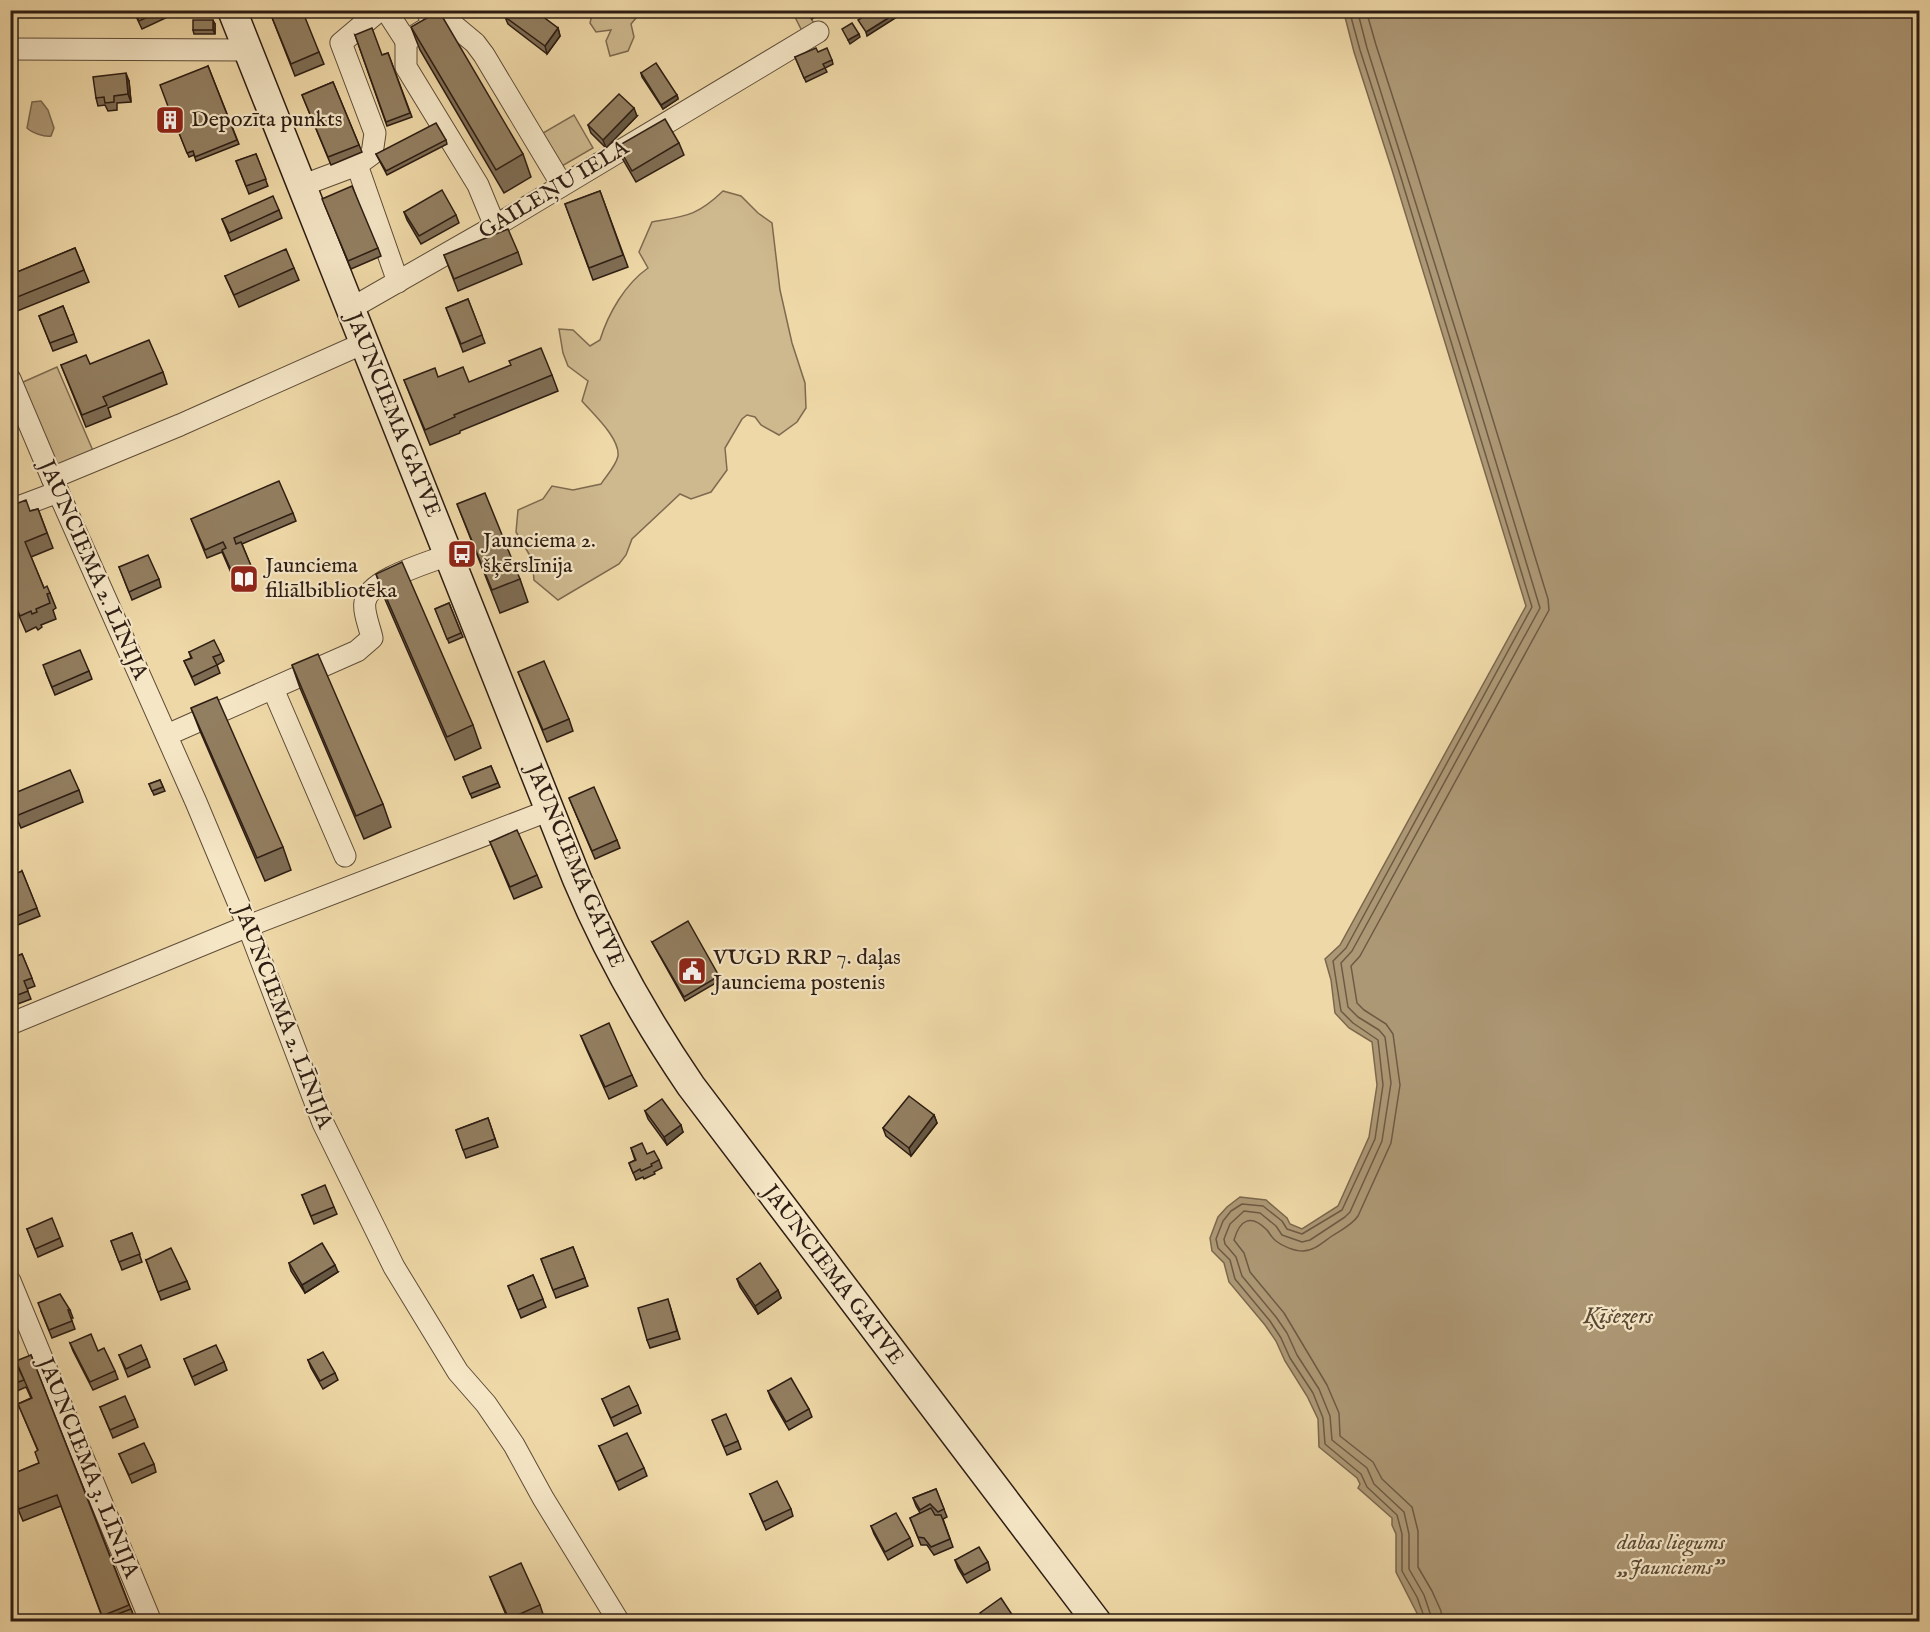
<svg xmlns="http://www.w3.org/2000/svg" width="1930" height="1632" viewBox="0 0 1930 1632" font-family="'IM FELL English',serif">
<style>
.green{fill:#ceb88e;stroke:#7e6a50;stroke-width:1.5}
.water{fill:#ad9875;stroke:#7a674e;stroke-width:1.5}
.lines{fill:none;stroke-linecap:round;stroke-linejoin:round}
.shore{stroke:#6d5a44;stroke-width:1.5}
.minor-casing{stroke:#5e4c38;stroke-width:23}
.secondary-casing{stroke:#2d1d13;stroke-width:31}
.minor{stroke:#f5e6c6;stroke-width:21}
.secondary{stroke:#f5e6c6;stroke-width:28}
.wall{fill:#7e6c53;stroke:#2d1d13;stroke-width:1.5}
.shaded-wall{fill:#665843;stroke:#2d1d13;stroke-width:1.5}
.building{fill:#927e60;stroke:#2d1d13;stroke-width:1.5}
.labels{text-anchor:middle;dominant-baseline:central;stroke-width:4.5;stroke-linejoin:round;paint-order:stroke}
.poi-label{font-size:22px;fill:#2d1d13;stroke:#f5e6c6;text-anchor:start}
.street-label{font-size:22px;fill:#2d1d13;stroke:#f5e6c6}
.park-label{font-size:22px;font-style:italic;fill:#5d4c38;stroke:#f5e6c6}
.water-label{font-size:24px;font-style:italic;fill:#5a4835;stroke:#f5e6c6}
</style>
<rect width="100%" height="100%" fill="#efd8a7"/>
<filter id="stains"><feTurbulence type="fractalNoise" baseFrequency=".00333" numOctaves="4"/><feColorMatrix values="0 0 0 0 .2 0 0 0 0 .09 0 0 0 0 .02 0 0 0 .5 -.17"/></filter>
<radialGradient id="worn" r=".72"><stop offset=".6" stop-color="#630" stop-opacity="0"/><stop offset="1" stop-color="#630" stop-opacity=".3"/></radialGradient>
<!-- green -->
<g class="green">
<polygon points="593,10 642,11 631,24 634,37 628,51 610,56 606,41 611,30 596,32 590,23"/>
<polygon points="792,11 806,11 816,26 802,31"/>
<polygon points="574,115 593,148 562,166 543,133"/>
<path d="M723,191L741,196L758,213L772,223L780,290L792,343L805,383L806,408L797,422L779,435L761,425L755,417L747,415L742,419L725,448L727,470L711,492L691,499L680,494L632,539L626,555L619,564L558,600L534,580L532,559L516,532L518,510L543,499L552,486L573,490L601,484C606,476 616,466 618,456C620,438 593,414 582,401L588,381L568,366L563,353L559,329L573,330L590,346L600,340C608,314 625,284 648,268L639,252L652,222C686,216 697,216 723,191Z"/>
<polygon points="57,367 94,453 58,469 21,383"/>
</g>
<!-- water -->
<g class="water">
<polygon points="1346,11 1919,11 1919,1621 1421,1621 1396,1572 1396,1534 1392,1525 1392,1518 1358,1488 1360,1484 1357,1478 1319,1447 1318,1419 1307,1396 1285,1361 1276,1341 1265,1325 1229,1282 1224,1263 1212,1251 1210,1238 1218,1217 1227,1207 1240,1197 1266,1200 1287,1218 1290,1224 1302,1229 1338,1206 1369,1137 1377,1085 1372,1042 1349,1028 1335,1013 1331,980 1325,959 1340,945 1526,606 1392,170 1354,52 1345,17"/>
<path d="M41,101L48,110L54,128L51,136C44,137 32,133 27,128L32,102Z"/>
</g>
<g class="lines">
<!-- shore -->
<g class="shore">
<polyline points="1352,10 1351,17 1360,50 1398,168 1532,607 1346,948 1333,961 1341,1011 1353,1023 1378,1040 1383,1085 1375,1139 1342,1210 1302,1234 1287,1229 1282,1221 1263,1206 1242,1204 1231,1211 1223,1221 1216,1239 1218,1248 1230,1260 1235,1279 1270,1321 1281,1338 1290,1358 1313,1393 1323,1418 1325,1444 1361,1474 1367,1487 1397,1515 1402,1534 1402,1571 1417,1597 1426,1622"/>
<polyline points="1359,10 1359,17 1367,48 1469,373 1540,608 1352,951 1341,963 1348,1007 1358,1017 1379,1030 1385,1037 1391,1083 1382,1141 1350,1212 1345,1217 1310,1240 1302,1242 1282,1235 1276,1226 1260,1213 1244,1211 1230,1224 1224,1239 1225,1244 1236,1257 1242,1276 1276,1317 1287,1333 1297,1355 1319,1389 1330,1416 1332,1440 1367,1468 1374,1484 1404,1512 1409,1534 1409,1569 1424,1595 1433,1622"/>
<path d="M1368,10V17L1376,45L1414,163L1548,599L1549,610L1360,956L1351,966L1357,1003L1364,1010L1386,1024L1393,1034L1400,1085L1391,1143L1358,1216C1352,1225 1341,1230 1332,1236C1323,1242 1314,1251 1303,1251C1294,1251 1282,1246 1276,1241C1272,1238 1270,1234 1267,1230C1251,1214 1240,1219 1234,1240L1244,1253L1250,1272L1284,1313L1327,1385L1339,1413L1340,1436L1373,1462L1382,1479L1412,1507L1418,1531V1567L1432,1591L1441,1611L1442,1622"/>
</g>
<!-- minor casing -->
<g class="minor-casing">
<g id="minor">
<polyline points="386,10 406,41"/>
<polyline points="426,10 434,24 406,41 406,67 478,185 495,226"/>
<polyline points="434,24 451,23 475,43 484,55 562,185"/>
<polyline points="10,49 247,50"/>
<polyline points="357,165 398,282"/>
<polyline points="301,186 357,165 372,154 375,133 341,43 380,10"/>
<polyline points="350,309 495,226 818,32"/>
<polyline points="10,379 52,478 196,802 248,926 323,1123 394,1267 458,1372 486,1404 514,1445 543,1498 619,1622"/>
<polyline points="52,478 180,425 364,343"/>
<polyline points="10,510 58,492"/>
<polyline points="273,689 345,856"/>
<path d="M167,735L357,651L372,638C370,628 363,612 365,602C369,579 428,563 448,555"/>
<polyline points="10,1024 248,926 550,810"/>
<polyline points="10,1281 151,1622"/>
</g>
</g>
<!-- secondary casing -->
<g class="secondary-casing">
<path id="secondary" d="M232,10L577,879C608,953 646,1020 691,1086L1097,1622"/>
</g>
<!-- minor -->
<use href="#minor" class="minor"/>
<!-- secondary -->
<use href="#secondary" class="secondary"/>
</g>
<!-- wall -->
<g class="wall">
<polygon points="133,10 173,10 174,14 142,29"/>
<polygon points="269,10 319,52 324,64 295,76"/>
<polygon points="505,17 558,28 560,36 547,54 508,24"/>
<polygon points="215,24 215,34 194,34 193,30"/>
<polygon points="411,27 523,154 531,177 504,193 420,50"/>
<polygon points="355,35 382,55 388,53 412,117 387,126"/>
<polygon points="795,57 832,60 833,64 825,68 827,72 806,82"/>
<polygon points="208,66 239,144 196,161 194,155 189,157 177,128 182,126 181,124 169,128 163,111 169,109"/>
<polygon points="641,73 677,95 678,99 663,109 642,77"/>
<polygon points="129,81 131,102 117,103 117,110 108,111 105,105 98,106 96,98"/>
<polygon points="333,82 362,152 331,165 302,95"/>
<polygon points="10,109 16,133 10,134"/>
<polygon points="637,116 606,148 591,133 588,125"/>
<polygon points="446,140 447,144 387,175 376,154"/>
<polygon points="679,143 684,155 636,182 622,158 618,146"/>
<polygon points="256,154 268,186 249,194 236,161"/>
<polygon points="600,191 628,267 593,280 565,204"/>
<polygon points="325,206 378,248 381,256 351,269"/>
<polygon points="279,210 282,218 231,241 222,219"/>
<polygon points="404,212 456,215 459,223 421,244 407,220"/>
<polygon points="75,248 89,282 10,314 10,275"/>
<polygon points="518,252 522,264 458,291 444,255"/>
<polygon points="294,268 299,280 239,307 225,276"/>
<polygon points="468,299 485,343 463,352 446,308"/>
<polygon points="63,306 77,342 53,351 39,316"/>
<polygon points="90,364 163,372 167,384 108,408 111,417 86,427 61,365"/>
<polygon points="552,375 558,391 460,431 460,433 430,445 404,380 438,377 469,382"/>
<polygon points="457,504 520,579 528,602 500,613"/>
<polygon points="10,506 30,511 38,509 53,548 31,557 44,588 50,593 56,608 53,610 56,619 41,625 42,627 38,630 36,627 26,632 10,595"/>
<polygon points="293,513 296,521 242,544 257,581 238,589 222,552 207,558 191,519"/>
<polygon points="119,567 159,579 161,587 132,600"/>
<polygon points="376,574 473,725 481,748 455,760 384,597"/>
<polygon points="449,603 463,637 449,643 435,609"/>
<polygon points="189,652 221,654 224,661 217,665 220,673 195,685 184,661 191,658"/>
<polygon points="292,665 383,804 391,827 364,839 300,688"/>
<polygon points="89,671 92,679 55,695 46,673"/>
<polygon points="518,672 569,719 573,731 547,742"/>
<polygon points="191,708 283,847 291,870 265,881 200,731"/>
<polygon points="491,766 500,787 472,798 463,777"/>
<polygon points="160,780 165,791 154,795 149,784"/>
<polygon points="79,790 83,802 21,828 10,803"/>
<polygon points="569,798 617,840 620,848 595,859"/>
<polygon points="490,842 537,875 542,887 514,899"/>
<polygon points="22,871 40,916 15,926 10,915"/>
<polygon points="652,942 719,976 721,980 685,1001"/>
<polygon points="22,954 35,986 27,989 31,999 10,1007 10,959"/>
<polygon points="581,1036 632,1075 637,1086 609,1099 586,1048"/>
<polygon points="645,1111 683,1132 667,1145 648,1119"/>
<polygon points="934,1115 937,1123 911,1156 886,1136 883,1128"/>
<polygon points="488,1118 498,1147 466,1158 456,1130"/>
<polygon points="631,1148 647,1154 659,1160 662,1168 654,1172 655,1174 644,1179 643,1177 636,1180 629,1163 635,1160"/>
<polygon points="302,1195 334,1207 337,1214 314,1224"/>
<polygon points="27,1229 60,1238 63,1246 38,1257"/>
<polygon points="132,1233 142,1262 122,1270 111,1241"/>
<polygon points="573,1247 588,1286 556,1298 541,1259"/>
<polygon points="146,1260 187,1281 190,1289 161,1300"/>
<polygon points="289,1263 338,1272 305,1293 291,1271"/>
<polygon points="533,1275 546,1307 521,1318 508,1286"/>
<polygon points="737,1279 778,1290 781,1298 758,1314 740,1287"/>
<polygon points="670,1306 680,1339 650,1348 647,1340"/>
<polygon points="70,1310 73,1318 71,1318 75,1329 52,1338 41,1311"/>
<polygon points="70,1343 115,1371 118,1379 93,1390 73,1351"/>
<polygon points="31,1355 131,1609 136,1622 104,1622 61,1506 23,1521 10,1490 10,1475 39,1463 38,1451 18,1404 31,1398 26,1387 10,1394 10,1368 17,1365"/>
<polygon points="119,1355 147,1359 150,1367 128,1377"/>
<polygon points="184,1359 224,1362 227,1370 195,1385"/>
<polygon points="308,1360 335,1373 338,1380 323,1389 311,1368"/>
<polygon points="768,1391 809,1409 812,1417 789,1430 771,1399"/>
<polygon points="602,1399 638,1405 641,1413 614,1426"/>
<polygon points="100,1407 135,1419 138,1427 113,1438"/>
<polygon points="712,1420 738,1441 741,1449 727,1455"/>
<polygon points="599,1446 644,1468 647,1476 619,1490"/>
<polygon points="119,1454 154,1464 156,1472 132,1483"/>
<polygon points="936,1489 947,1517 943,1519 953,1547 934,1555 927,1545 921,1545 910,1518 920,1513 916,1506 913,1498"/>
<polygon points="750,1494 791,1509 793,1516 766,1530"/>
<polygon points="871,1526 910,1538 913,1546 888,1560 874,1534"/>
<polygon points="955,1560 988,1562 990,1570 967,1583 958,1568"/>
<polygon points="490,1577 540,1605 544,1617 534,1622 509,1622"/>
</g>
<!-- shaded-wall -->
<g class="shaded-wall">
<polygon points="818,10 826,10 812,19 810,16"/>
<polygon points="901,10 908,10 867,36 866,32"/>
<polygon points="213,20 215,24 215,34 213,30"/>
<polygon points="558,28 560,36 547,54 545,46"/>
<polygon points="859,34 860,37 850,44 848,40"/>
<polygon points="126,73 129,81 131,102 128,94"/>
<polygon points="677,95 678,99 663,109 661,105"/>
<polygon points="634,108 637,116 606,148 603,140"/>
<polygon points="10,109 16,133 12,121"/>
<polygon points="934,1115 937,1123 911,1156 909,1148"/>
<polygon points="681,1125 683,1132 667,1145 664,1137"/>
<polygon points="335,1265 338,1272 305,1293 302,1285"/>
<polygon points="778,1290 781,1298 758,1314 755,1306"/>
</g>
<!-- building -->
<g class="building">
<polygon points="134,10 163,10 139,21"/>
<polygon points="269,10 302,10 319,52 291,64"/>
<polygon points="509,10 534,10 558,28 545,46 505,17"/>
<polygon points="807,10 818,10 810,16"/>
<polygon points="874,10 901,10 866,32 858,20"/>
<polygon points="439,11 523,154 496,170 411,27"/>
<rect x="193" y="20" width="20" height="10"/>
<polygon points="852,23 859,34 848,40 842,29"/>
<polygon points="372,28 382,55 388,53 410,113 386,122 355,35"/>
<polygon points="816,48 818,52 827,48 832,60 823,64 825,68 804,78 795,57"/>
<polygon points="656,63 677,95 661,105 641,73"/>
<polygon points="208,66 237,140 195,157 193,151 187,153 177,128 182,126 180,120 168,124 163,111 169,109 160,85"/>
<polygon points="126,73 128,94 114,96 114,102 105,103 104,97 96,98 93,77"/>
<polygon points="333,82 359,145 328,157 302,95"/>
<polygon points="619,94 634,108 603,140 588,125"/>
<polygon points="665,119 679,143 632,171 618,146"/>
<polygon points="436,123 446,140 386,171 376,154"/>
<polygon points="256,154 266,179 246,186 236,161"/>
<polygon points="352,186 378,248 348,261 322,199"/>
<polygon points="442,190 456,215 419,236 404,212"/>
<polygon points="600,191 623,255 589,268 565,204"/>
<polygon points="273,196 279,210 229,233 222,219"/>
<polygon points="508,229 518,252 454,279 444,255"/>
<polygon points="75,248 84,270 10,300 10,275"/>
<polygon points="286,249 294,268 234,295 225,276"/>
<polygon points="468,299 482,335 461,344 446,308"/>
<polygon points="63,306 74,334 50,343 39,316"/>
<polygon points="149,340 163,372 103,397 107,405 82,415 61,365 86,355 90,364"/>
<polygon points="541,348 552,375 454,415 455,417 425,430 404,380 435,368 438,377 463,367 469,382 511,365 509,361"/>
<polygon points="279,481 293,513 234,538 236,544 241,542 254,573 236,581 222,550 226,548 223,542 205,550 191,519"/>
<polygon points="485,493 520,579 492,590 457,504"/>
<polygon points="26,500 30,511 38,509 47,533 25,542 44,588 47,586 50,593 47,594 50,603 36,609 37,612 32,614 31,611 20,616 10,593 10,506"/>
<polygon points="148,555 159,579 129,592 119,567"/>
<polygon points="402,562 473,725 447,737 376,574"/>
<polygon points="449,603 461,633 447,639 435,609"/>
<polygon points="214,640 221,654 213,657 217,665 192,677 184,661 192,658 189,652"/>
<polygon points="80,650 89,671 52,687 43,665"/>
<polygon points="318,654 383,804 356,816 292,665"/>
<polygon points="544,661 569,719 543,730 518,672"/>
<polygon points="217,697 283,847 257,858 191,708"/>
<polygon points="491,766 498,783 470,794 463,777"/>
<polygon points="70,770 79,790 16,816 10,802 10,795"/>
<polygon points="160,780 163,787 152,791 149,784"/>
<polygon points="594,787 617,840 592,851 569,798"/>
<polygon points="517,830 537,875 510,887 490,842"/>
<polygon points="22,871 37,908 12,918 10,914 10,876"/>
<polygon points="688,921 719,976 684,997 652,942"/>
<polygon points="22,954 32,978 24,981 28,991 10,998 10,959"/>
<polygon points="609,1023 632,1075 605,1087 581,1036"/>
<polygon points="909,1096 934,1115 909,1148 883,1128"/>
<polygon points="662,1099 681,1125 664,1137 645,1111"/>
<polygon points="488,1118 495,1139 463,1150 456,1130"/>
<polygon points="642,1143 647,1154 654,1151 659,1160 651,1164 652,1166 641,1171 640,1169 633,1173 629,1163 636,1160 631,1148"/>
<polygon points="325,1185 334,1207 311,1216 302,1195"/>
<polygon points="52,1218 60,1238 35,1249 27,1229"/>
<polygon points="132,1233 140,1254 119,1262 111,1241"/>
<polygon points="322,1243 335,1265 302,1285 289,1263"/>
<polygon points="573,1247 585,1278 553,1290 541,1259"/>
<polygon points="171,1248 187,1281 158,1292 146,1260"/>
<polygon points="760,1263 778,1290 755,1306 737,1279"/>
<polygon points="533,1275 543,1299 518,1310 508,1286"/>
<polygon points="60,1294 70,1310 68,1310 72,1321 49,1330 38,1303"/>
<polygon points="668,1299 677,1331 647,1340 638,1308"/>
<polygon points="91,1334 98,1351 104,1348 115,1371 90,1382 70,1343"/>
<polygon points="141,1345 147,1359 126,1369 119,1355"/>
<polygon points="216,1345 224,1362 192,1377 184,1359"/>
<polygon points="323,1352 335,1373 320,1381 308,1360"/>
<polygon points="31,1355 129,1605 102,1616 57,1495 19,1509 10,1489 10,1475 39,1463 35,1452 38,1450 18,1404 32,1398 16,1361"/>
<polygon points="17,1365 24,1380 10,1385 10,1368"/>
<polygon points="791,1378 809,1409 786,1422 768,1391"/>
<polygon points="629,1386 638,1405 611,1418 602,1399"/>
<polygon points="125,1396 135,1419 110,1430 100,1407"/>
<polygon points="726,1414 738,1441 724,1447 712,1420"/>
<polygon points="627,1433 644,1468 616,1482 599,1446"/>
<polygon points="144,1443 154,1464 129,1475 119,1454"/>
<polygon points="777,1481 791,1509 763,1522 750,1494"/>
<polygon points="936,1489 944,1509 938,1512 930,1504 920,1510 913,1498"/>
<polygon points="931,1508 935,1515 941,1515 950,1539 931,1547 924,1538 918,1537 910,1518"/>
<polygon points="896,1513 910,1538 885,1552 871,1526"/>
<polygon points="979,1547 988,1562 964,1575 955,1560"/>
<polygon points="521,1563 540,1605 509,1619 490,1577"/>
<polygon points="1001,1598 1017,1622 986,1622 980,1613"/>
<polygon points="131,1609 136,1622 112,1622 110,1617"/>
</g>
<!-- icons -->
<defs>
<g id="building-square" transform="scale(1.5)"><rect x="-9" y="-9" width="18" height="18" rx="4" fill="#8f2418" stroke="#f5e6c6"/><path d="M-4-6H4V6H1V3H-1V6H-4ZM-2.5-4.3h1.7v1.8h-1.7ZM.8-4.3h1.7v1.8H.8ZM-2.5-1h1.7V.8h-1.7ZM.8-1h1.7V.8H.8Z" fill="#fff"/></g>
<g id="bus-square" transform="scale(1.5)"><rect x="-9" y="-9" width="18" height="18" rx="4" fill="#8f2418" stroke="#f5e6c6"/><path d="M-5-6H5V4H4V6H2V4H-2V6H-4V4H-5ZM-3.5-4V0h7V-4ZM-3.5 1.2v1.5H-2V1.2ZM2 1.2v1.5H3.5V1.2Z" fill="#fff"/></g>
<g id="library-square" transform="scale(1.5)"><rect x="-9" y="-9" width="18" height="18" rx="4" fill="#8f2418" stroke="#f5e6c6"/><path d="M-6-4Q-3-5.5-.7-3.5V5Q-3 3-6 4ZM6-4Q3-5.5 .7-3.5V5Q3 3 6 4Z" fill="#fff"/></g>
<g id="civic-square" transform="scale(1.5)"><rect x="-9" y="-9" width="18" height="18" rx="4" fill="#8f2418" stroke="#f5e6c6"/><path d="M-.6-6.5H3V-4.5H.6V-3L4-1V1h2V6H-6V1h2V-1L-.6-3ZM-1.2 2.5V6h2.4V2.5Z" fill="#fff"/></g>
</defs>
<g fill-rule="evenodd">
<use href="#building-square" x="170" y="120"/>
<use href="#bus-square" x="462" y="554"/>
<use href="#library-square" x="244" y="579"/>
<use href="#civic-square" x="692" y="971"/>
</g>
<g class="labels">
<!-- poi labels -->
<g class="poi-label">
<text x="191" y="120">Depozīta punkts</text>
<text x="483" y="541">Jaunciema 2.<tspan x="483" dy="25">šķērslīnija</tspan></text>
<text x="265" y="566">Jaunciema<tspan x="265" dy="25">filiālbibliotēka</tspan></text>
<text x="713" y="958">VUGD RRP 7. daļas<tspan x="713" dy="25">Jaunciema postenis</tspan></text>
</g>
<!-- street labels -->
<g class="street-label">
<text transform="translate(554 190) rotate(-31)">GAILEŅU IELA</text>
<text transform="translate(393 415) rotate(68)">JAUNCIEMA GATVE</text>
<text transform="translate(93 570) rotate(66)">JAUNCIEMA 2. LĪNIJA</text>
<text transform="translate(575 866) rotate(67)">JAUNCIEMA GATVE</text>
<text transform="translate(283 1017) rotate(69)">JAUNCIEMA 2. LĪNIJA</text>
<text transform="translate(833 1275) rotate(53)">JAUNCIEMA GATVE</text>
<text transform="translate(88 1468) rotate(68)">JAUNCIEMA 3. LĪNIJA</text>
</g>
<!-- park labels -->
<g class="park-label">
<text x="1671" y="1543">dabas liegums<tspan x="1671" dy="25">„Jaunciems”</tspan></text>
</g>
<!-- water labels -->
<g class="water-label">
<text x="1618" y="1316">Ķīšezers</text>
</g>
</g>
<!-- margin -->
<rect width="1930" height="1632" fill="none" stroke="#efd8a7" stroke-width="36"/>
<rect x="12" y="12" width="1906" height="1608" fill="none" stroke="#2d1d13" stroke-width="3"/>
<rect x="18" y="18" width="1894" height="1596" fill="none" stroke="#2d1d13" stroke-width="1.5"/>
<rect width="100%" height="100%" filter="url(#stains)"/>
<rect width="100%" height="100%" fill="url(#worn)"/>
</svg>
